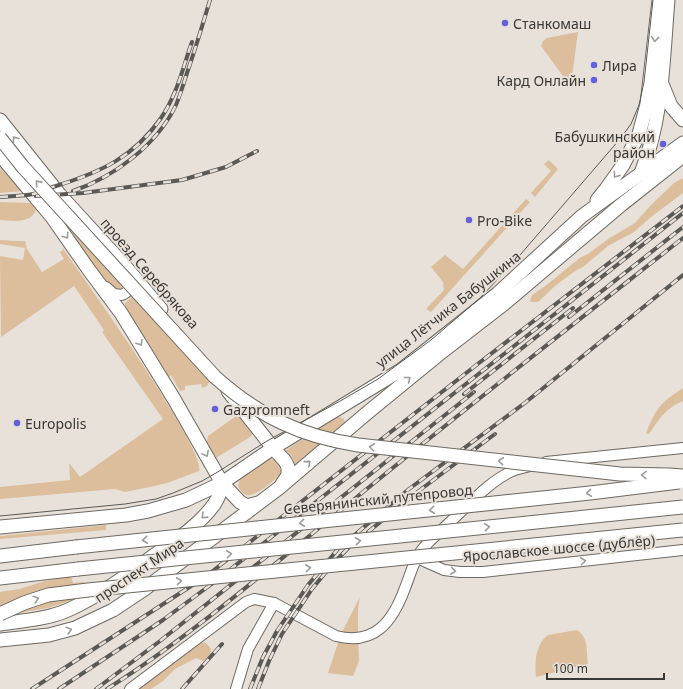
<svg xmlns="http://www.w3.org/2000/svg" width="683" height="689" viewBox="0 0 683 689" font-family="'Noto Sans',sans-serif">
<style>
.green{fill:#dcbe9d}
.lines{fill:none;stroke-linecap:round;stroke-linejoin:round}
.minor-casing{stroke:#6e6962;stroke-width:12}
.major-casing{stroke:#6e6962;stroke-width:15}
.minor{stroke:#fff;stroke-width:10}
.major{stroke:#fff;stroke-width:13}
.tram{stroke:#5b5955;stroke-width:1}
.rail-casing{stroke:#5b5955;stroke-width:4}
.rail{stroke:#e7e1d9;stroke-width:2.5;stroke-dasharray:8;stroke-linecap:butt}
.major-bridge-casing{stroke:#6e6962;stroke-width:15;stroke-linecap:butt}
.major-bridge{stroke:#fff;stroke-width:13}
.oneway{stroke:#9c9c9a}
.poi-dot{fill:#6560d9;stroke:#e7e1d9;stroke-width:1.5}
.labels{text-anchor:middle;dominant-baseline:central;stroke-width:4;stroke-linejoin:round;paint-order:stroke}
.poi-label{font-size:14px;fill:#3a3835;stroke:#e7e1d9;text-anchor:start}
.street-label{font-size:14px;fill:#3a3835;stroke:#e7e1d9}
</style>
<rect width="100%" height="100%" fill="#e7e1d9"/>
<!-- green -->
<g class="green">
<polygon points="578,32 571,84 568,83 541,46 543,41 547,38"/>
<polygon points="549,160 558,169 535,197 531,193 551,171 544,164"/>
<polygon points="0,168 22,191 0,193"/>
<polygon points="683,178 683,193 651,217 634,232 608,246 583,267 575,271 555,286 538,302 530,302 532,295 544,287 581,257 588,254 608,239 635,223 651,205 674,183"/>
<polygon points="526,199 530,202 431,312 426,309 444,290 443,282 431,267 445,255 463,269"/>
<polygon points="49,201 128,283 122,292 111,289 90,262"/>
<path d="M0,202L31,203L36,210C31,224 12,221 0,220Z"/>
<path d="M0,240L18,241H25L27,249L42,272L64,259L60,252L63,250L62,247C81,275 207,450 199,471L167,483L150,487L125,492L115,489L0,499V487L70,480L69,463L80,477L163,419L102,332L104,330L74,286L1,337L0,256L23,260L25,248L0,244Z"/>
<polygon points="135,295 211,379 207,386 202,388 201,384 185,386 185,390 180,391 171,375 169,377 125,306 125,303"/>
<path d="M683,388V401C666,408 659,419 649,434H647L646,433C657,407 660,403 683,388Z"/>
<polygon points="236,416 241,417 254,432 250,437 216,458 207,442 208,436 211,434"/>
<polygon points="336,417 340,417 344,419 345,423 343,427 295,465 292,457 285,451"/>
<path d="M269,458C276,459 280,464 281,471C279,478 255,497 247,495C243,494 240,490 238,486L240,479Z"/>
<polygon points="106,525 106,530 0,539 0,536"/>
<polygon points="71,576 73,583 84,582 87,593 67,602 48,608 0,616 0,592 19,589 45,581"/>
<polygon points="360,597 358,609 358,635 359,661 353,676 328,673 341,634"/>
<path d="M577,630C589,638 586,650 588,664L536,677C535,661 535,645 548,635Z"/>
<polygon points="198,642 206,643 211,649 210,657 203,661 196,658 175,669 163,681 151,689 134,689"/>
</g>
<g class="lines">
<!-- minor casing -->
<g class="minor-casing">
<g id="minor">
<path d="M106,287L114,294L122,295C129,292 133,286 131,279"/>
<polyline points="546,462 683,448"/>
<polyline points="417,558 444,570 460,572 483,572 683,550"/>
<path d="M130,689L246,602L254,599L274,603L336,636C375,646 393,621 405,588C410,576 413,562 421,551C428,541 440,532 449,523C468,506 486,484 510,472C516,469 523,468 530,466"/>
<polyline points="236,689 248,649 274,603"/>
</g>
</g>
<!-- major casing -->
<g class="major-casing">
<g id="major">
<polyline points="662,84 671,106 683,120"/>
<polyline points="0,120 60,195 124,265 161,309"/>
<polyline points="0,155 52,217 89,270 121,313 174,399 222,483 240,502 247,506 258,503"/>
<path d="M641,173C663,119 663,58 668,0"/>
<polyline points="597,200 606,189 623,165 639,134 647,104 659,0"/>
<polyline points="228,391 273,448 285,461 288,467 288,475 282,484"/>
<polyline points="0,527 126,515 148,511 186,500 222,483 273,448 401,370 497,294 582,216 683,143"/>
<polyline points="0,556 76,547"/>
<polyline points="0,578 78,569"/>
<path d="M0,624C22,621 48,619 68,610C99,596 126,576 153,556C175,541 200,525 215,503C219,497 221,490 222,483"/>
<polyline points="0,640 49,635 75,628 113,610 146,588 279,488 367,413 443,351 505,303 621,205 683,156"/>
</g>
</g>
<!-- minor -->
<use href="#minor" class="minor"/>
<!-- major -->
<use href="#major" class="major"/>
<!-- tram -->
<polyline class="tram" points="0,516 125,504 156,499 173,493 202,481 216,473 267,441 342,400 378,379 431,340 480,298 514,262 620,139 631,124 639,105 644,82 653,0"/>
<!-- rail casing -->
<g class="rail-casing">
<g id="rail">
<path d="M73,191C114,177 157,145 176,105C181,93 184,82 188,70C196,47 203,23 210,0"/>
<polyline points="36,196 83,193 182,180 226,167 257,151"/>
<path d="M0,197C11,196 23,196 33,194C41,192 49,188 56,186C101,172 134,157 161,118C177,95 183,67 192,42"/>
<polyline points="569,317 683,227"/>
<polyline points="464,394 573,308"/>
<polyline points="368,532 416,493 495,434"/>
<polyline points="32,689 205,577 479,363 683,206"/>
<polyline points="59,689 163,620 213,583 683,213"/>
<polyline points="96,689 160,641 474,392"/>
<path d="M107,689C188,638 261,575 335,515C449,421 566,330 683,238"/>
<polyline points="182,689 222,644"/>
<polyline points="250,689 263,657 277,631 308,585 338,549 409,489 526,402 683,275"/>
<polyline points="258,689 269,661 282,634 312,589 331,566 351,545"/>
</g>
</g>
<!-- rail -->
<use href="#rail" class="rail"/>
<!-- major-bridge casing -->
<g class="major-bridge-casing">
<g id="major-bridge">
<path d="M0,138L23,167L215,377C259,416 299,436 358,445L620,474L669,475L683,476"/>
<polyline points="76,547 590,493 679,482"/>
<polyline points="78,569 683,507"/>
<polyline points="0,614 24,603 48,595 88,590 683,530"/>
</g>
</g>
<!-- major-bridge -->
<use href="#major-bridge" class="major-bridge"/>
</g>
<!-- one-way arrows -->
<defs><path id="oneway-chevron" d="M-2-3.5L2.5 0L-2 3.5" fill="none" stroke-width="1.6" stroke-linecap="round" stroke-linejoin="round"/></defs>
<g class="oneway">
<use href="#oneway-chevron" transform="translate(655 39) rotate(96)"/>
<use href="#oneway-chevron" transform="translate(15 139) rotate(-128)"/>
<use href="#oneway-chevron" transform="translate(616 175) rotate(125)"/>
<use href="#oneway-chevron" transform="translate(38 183) rotate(-132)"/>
<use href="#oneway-chevron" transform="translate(66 236) rotate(56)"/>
<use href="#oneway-chevron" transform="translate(140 343) rotate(58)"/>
<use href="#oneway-chevron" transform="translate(408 379) rotate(-39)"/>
<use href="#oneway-chevron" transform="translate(372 447) rotate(-173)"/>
<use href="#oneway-chevron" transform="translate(206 454) rotate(62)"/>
<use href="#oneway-chevron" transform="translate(501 461) rotate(-174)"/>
<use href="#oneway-chevron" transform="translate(308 463) rotate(-41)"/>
<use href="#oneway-chevron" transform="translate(644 475) rotate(-179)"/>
<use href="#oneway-chevron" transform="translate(589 493) rotate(174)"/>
<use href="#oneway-chevron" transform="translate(432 510) rotate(174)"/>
<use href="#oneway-chevron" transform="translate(204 516) rotate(136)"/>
<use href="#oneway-chevron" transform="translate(302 523) rotate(174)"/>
<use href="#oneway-chevron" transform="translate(487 527) rotate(-6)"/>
<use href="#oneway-chevron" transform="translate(145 540) rotate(174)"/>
<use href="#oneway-chevron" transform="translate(358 541) rotate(-6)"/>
<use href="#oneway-chevron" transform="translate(229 554) rotate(-6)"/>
<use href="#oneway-chevron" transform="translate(583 561) rotate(-7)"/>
<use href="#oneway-chevron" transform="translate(308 568) rotate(-6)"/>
<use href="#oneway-chevron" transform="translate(453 571) rotate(8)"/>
<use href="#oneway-chevron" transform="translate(179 581) rotate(-6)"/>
<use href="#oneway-chevron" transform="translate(36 599) rotate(-18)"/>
<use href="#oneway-chevron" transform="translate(69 630) rotate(-17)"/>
</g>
<!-- markers -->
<g class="poi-dot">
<circle cx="505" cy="23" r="4"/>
<circle cx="594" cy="65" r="4"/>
<circle cx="594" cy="80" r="4"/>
<circle cx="663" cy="144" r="4"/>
<circle cx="469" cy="220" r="4"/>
<circle cx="215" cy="409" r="4"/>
<circle cx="17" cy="423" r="4"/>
</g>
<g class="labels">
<!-- poi labels -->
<g class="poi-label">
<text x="513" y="23">Станкомаш</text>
<text x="602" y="65">Лира</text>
<text x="586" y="80" text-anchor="end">Кард Онлайн</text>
<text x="655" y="136" text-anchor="end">Бабушкинский<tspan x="655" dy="16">район</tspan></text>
<text x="477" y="220">Pro-Bike</text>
<text x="223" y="409">Gazpromneft</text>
<text x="25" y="423">Europolis</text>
</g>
<!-- street labels -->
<g class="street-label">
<text transform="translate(150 273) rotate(49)">проезд Серебрякова</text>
<text transform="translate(448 309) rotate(-38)">улица Лётчика Бабушкина</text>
<text transform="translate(378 499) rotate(-6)">Северянинский путепровод</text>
<text transform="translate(559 548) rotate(-5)">Ярославское шоссе (дублёр)</text>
<text transform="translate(139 570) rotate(-34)">проспект Мира</text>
</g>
</g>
<!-- scale -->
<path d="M547 673v6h117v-6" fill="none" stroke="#3a3835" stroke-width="2"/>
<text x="553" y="673" font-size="12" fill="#3a3835" stroke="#e7e1d9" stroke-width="3" paint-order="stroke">100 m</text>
</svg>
